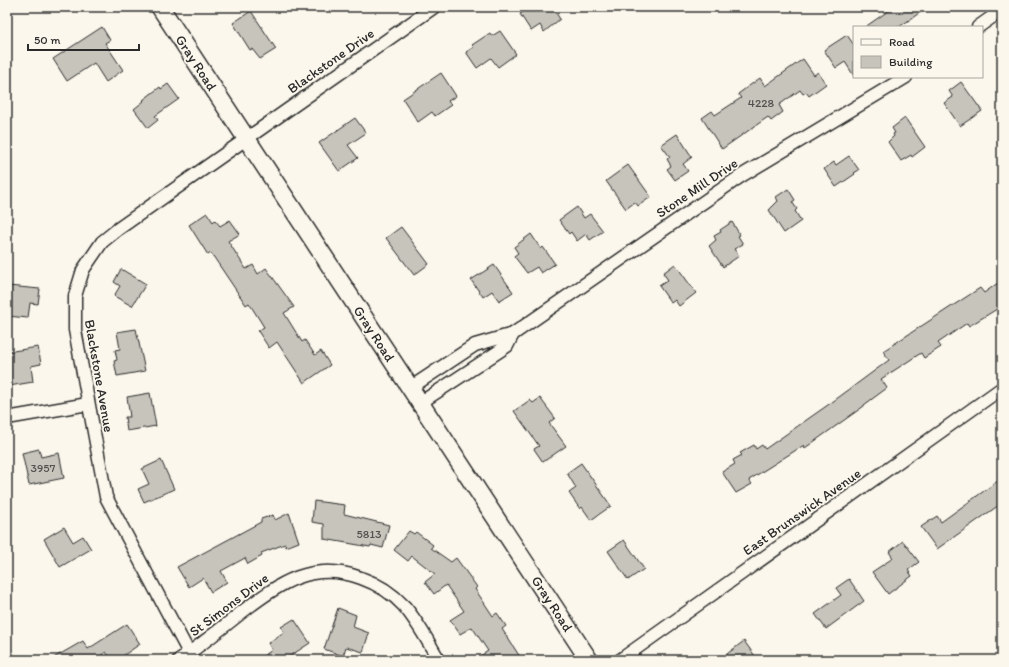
<svg xmlns="http://www.w3.org/2000/svg" width="1009" height="667" viewBox="0 0 1009 667" font-family="Itim,sans-serif">
<style>
.building{fill:#c7c4bc;stroke:#2b2b2b}
.lines{fill:none;stroke-linecap:round;stroke-linejoin:round}
.street-casing{stroke:#2b2b2b;stroke-width:15}
.secondary-casing{stroke:#2b2b2b;stroke-width:20}
.street{stroke:#fbf7ec;stroke-width:12}
.secondary{stroke:#fbf7ec;stroke-width:17}
.labels{text-anchor:middle;dominant-baseline:central;stroke-width:3.5;stroke-linejoin:round;paint-order:stroke}
.number-label{font-size:12px;fill:#52514f}
.street-label{font-size:14px;fill:#2b2b2b;stroke:#fbf7ec}
</style>
<rect width="100%" height="100%" fill="#fbf7ec"/>
<filter id="ink" filterUnits="userSpaceOnUse"><feTurbulence type="fractalNoise" baseFrequency=".025" numOctaves="2"/><feDisplacementMap in="SourceGraphic" scale="8" xChannelSelector="R" yChannelSelector="G"/><feConvolveMatrix kernelMatrix="1 2 1 2 8 2 1 2 1" color-interpolation-filters="sRGB"/></filter>
<g filter="url(#ink)">
<!-- building -->
<g class="building">
<polygon points="530,7 552,7 560,19 544,32 540,25 531,31 520,14"/>
<polygon points="894,7 928,7 899,27 865,27"/>
<polygon points="251,11 276,49 260,59 252,49 250,50 233,23"/>
<polygon points="102,27 110,40 105,43 123,70 106,82 94,63 67,81 53,59"/>
<polygon points="500,31 516,54 498,67 491,58 477,68 466,52 474,47 472,45 490,33 492,36"/>
<polygon points="847,35 854,45 854,76 845,62 836,68 824,50"/>
<polygon points="803,59 814,75 818,72 826,84 809,96 806,92 803,94 800,90 779,105 783,112 771,121 768,117 722,149 702,118 712,111 715,115 741,98 738,94 760,78 765,86"/>
<polygon points="441,73 456,96 448,101 451,105 435,116 432,112 418,122 403,99"/>
<polygon points="961,82 982,111 960,126 944,103 953,97 949,91"/>
<polygon points="168,84 179,99 155,116 158,120 148,128 134,109 144,101 143,100 160,87 161,89"/>
<polygon points="355,118 366,133 348,145 358,158 339,171 319,143"/>
<polygon points="905,118 925,147 912,157 911,155 901,161 888,142 894,136 893,134 895,133 892,128"/>
<polygon points="677,134 692,157 683,164 688,171 675,180 667,169 671,166 667,159 670,157 661,145"/>
<polygon points="849,156 859,170 854,173 855,174 836,187 824,169 834,162 836,165"/>
<polygon points="628,165 651,197 638,206 635,202 626,209 606,181"/>
<polygon points="788,189 795,200 792,202 797,209 795,211 801,221 784,233 769,210 778,201 776,197"/>
<polygon points="577,207 584,218 590,214 603,231 590,240 586,234 577,241 571,232 569,234 559,220"/>
<polygon points="207,213 213,222 215,220 220,226 230,220 240,234 228,241 246,269 253,265 258,274 266,268 294,307 284,313 302,342 305,340 315,355 321,351 330,365 304,383 277,342 269,348 258,331 264,327 249,303 246,305 211,253 208,255 189,225"/>
<polygon points="732,222 740,235 738,236 743,244 734,249 739,256 723,267 709,246 716,240 714,236 721,232 720,230"/>
<polygon points="401,227 429,264 414,275 386,238"/>
<polygon points="531,234 541,249 543,247 555,264 541,273 537,267 527,273 514,256 518,253 514,247"/>
<polygon points="675,264 696,293 679,306 675,300 671,303 659,286 668,280 663,273"/>
<polygon points="494,265 513,292 499,301 492,291 483,297 471,280"/>
<polygon points="121,269 146,284 132,306 114,296 120,286 114,282"/>
<polygon points="1002,280 1002,306 969,326 967,323 938,343 941,347 924,358 921,353 881,379 887,388 864,405 864,406 805,448 804,445 749,480 752,484 736,493 722,472 735,464 733,460 742,455 740,453 754,445 756,449 762,445 765,449 835,400 889,360 883,351 980,288 984,293"/>
<polygon points="8,286 40,289 38,304 30,303 28,318 7,316"/>
<polygon points="136,329 145,371 117,376 114,361 117,360 115,350 120,349 117,332"/>
<polygon points="38,347 41,364 31,366 33,382 9,386 7,352"/>
<polygon points="150,393 156,426 127,431 125,417 130,417 127,397"/>
<polygon points="540,398 555,418 549,423 566,446 543,462 534,449 539,446 514,411 530,400 533,403"/>
<polygon points="39,449 41,457 59,453 64,478 29,485 22,453"/>
<polygon points="161,460 174,489 144,502 138,489 149,484 142,469"/>
<polygon points="581,463 611,506 591,520 582,507 580,509 569,493 576,488 567,473"/>
<polygon points="1002,478 1002,503 937,549 921,527 937,516 941,522"/>
<polygon points="314,501 345,505 344,514 389,525 383,548 371,545 370,547 324,539 324,524 312,522"/>
<polygon points="289,513 299,542 286,547 285,544 261,553 262,556 248,564 245,558 221,571 227,582 211,592 203,578 189,587 177,567 261,522 261,519 273,515 275,520"/>
<polygon points="64,527 73,542 83,536 91,549 60,567 44,539"/>
<polygon points="409,531 414,534 416,532 433,545 431,548 451,562 456,558 477,587 475,589 493,616 497,613 506,626 502,629 522,660 474,660 488,651 472,627 460,634 450,620 464,611 446,585 434,594 425,582 435,574 412,556 408,561 394,550"/>
<polygon points="624,540 644,569 628,580 608,551"/>
<polygon points="903,541 919,562 908,570 912,576 888,594 872,572 893,558 889,552"/>
<polygon points="849,579 864,601 826,629 815,614 841,595 836,588"/>
<polygon points="338,608 356,615 353,627 369,633 363,652 346,647 343,656 324,649"/>
<polygon points="294,619 310,643 284,660 258,660 272,650 268,643 284,632 281,627"/>
<polygon points="127,624 140,644 117,660 112,660 106,652 94,660 50,660 83,641 88,649"/>
<polygon points="744,641 758,660 719,660"/>
</g>
<g class="lines">
<!-- street casing -->
<g class="street-casing">
<g id="street">
<polyline points="978,27 1002,10"/>
<polyline points="513,334 741,176 906,77"/>
<polyline points="410,388 475,345 513,334 507,346 420,403"/>
<polyline points="7,418 88,404"/>
<polyline points="189,653 106,497 75,330 75,296 83,270 102,242 118,229 434,7"/>
<path d="M179,660C201,645 222,628 242,612C279,583 313,560 361,578C378,584 392,593 404,606C418,622 428,642 439,660"/>
<polyline points="620,660 1002,388"/>
</g>
</g>
<!-- secondary casing -->
<g class="secondary-casing">
<polyline id="secondary" points="160,7 589,660"/>
</g>
<!-- street -->
<use href="#street" class="street"/>
<!-- secondary -->
<use href="#secondary" class="secondary"/>
</g>
</g>
<g class="labels">
<!-- number labels -->
<g class="number-label">
<text x="761" y="103">4228</text>
<text x="43" y="468">3957</text>
<text x="369" y="534">5813</text>
</g>
<!-- street labels -->
<g class="street-label">
<text transform="translate(331 61) rotate(-35)">Blackstone Drive</text>
<text transform="translate(196 63) rotate(57)">Gray Road</text>
<text transform="translate(697 188) rotate(-34)">Stone Mill Drive</text>
<text transform="translate(374 334) rotate(57)">Gray Road</text>
<text transform="translate(99 376) rotate(80)">Blackstone Avenue</text>
<text transform="translate(802 512) rotate(-35)">East Brunswick Avenue</text>
<text transform="translate(552 604) rotate(57)">Gray Road</text>
<text transform="translate(229 605) rotate(-37)">St Simons Drive</text>
</g>
</g>
<!-- margin -->
<rect width="1009" height="667" fill="none" stroke="#fbf7ec" stroke-width="24"/>
<rect x="12" y="12" width="985" height="643" fill="none" stroke="#2b2b2b" stroke-width="1.5" filter="url(#ink)"/>
<!-- legend -->
<rect x="853" y="26" width="130" height="52" fill="#fbf7ec" stroke="#a8a59f"/>
<rect x="861" y="39" width="20" height="6" fill="#fbf7ec" stroke="#a8a59f"/>
<text x="889" y="46" font-size="12" fill="#2b2b2b">Road</text>
<rect x="861" y="56" width="20" height="12" fill="#c7c4bc" stroke="#a8a59f"/>
<text x="889" y="66" font-size="12" fill="#2b2b2b">Building</text>
<!-- scale -->
<path d="M28 44v6h111v-6" fill="none" stroke="#2b2b2b" stroke-width="2"/>
<text x="34" y="44" font-size="12" fill="#2b2b2b" stroke="#fbf7ec" stroke-width="3" paint-order="stroke">50 m</text>
</svg>
